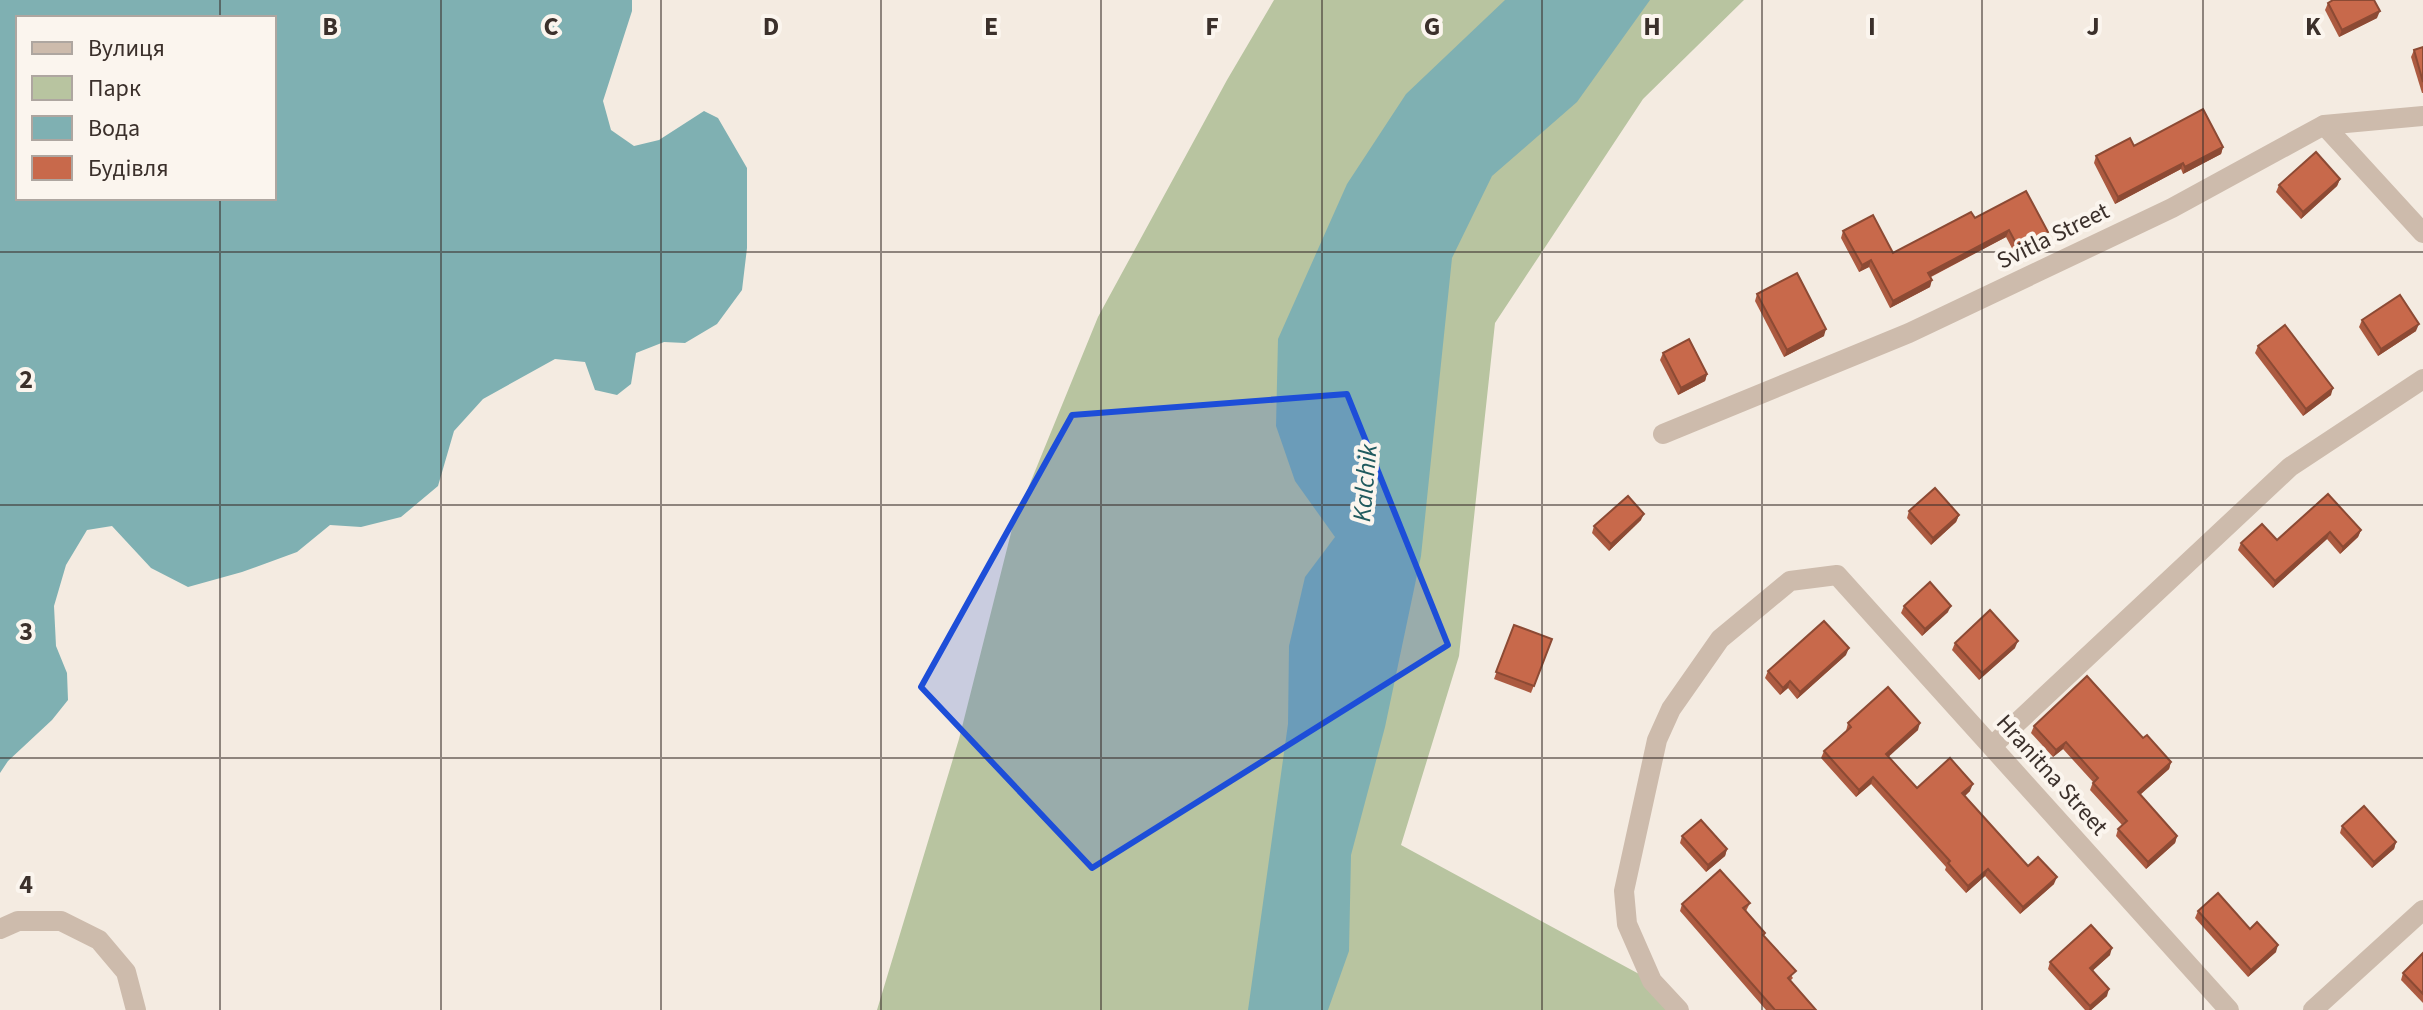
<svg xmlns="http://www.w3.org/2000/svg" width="2423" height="1010" viewBox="0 0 2423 1010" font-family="'Source Sans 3',sans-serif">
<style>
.green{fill:#b8c4a0}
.water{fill:#7fb0b2;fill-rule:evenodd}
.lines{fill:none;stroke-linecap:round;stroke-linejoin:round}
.minor{stroke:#cdbbac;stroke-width:20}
.wall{fill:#ac5a40}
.shaded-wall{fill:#8c4a34}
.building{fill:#c8694b;stroke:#8c4a34;stroke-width:2}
.marked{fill:#1d4ed8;fill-opacity:0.2;stroke:#1d4ed8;stroke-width:6;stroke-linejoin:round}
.grid{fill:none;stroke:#3b302b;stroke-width:2;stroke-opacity:0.55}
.labels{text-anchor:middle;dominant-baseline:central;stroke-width:8;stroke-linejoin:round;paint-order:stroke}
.street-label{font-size:24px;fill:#3b302b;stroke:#fbf5ee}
.water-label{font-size:26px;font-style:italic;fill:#1f5a5e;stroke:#fbf5ee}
.grid-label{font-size:26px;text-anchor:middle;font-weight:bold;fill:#3b302b;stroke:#fbf5ee;stroke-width:8;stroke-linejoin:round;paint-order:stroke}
</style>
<rect width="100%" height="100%" fill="#f4ebe1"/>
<!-- green -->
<polygon class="green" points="1274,0 1744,0 1643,99 1495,323 1459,656 1401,845 1652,981 1679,1010 877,1010 959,739 1013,525 1098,317 1227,80"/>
<!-- water -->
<g class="water">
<path d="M0,0H632V11L603,101L611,130L634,146L659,140L704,111L718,118L747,168V248L742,290L717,324L685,343L664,342L636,353L631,384L617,395L595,390L585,362L555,359L483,399L454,431L438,486L401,517L361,527L330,525L297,552L242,572L188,587L151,568L112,526L87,530L66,565L54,606L56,646L67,673L68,700L52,720L8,761L0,773ZM274,18V198H18V18Z"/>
<polygon points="1505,0 1650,0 1577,102 1492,176 1452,258 1421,556 1385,727 1351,855 1349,951 1328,1010 1248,1010 1288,724 1289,646 1305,577 1335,537 1295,481 1276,426 1278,339 1347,184 1406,94"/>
</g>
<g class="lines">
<!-- minor -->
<g class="minor">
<polyline points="2324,125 2423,233"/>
<polyline points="1663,434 1909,333 2172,208 2324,125 2423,116"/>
<polyline points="1992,746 2290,467 2423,379"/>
<polyline points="0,929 18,921 61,921 99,940 126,972 136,1010"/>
<polyline points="1679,1010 1652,981 1627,924 1624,891 1657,740 1671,709 1720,639 1790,581 1837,575 2229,1010"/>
<polyline points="2313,1010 2423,910"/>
</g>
</g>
<!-- wall -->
<g class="wall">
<polygon points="2328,3 2377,18 2339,37 2325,10"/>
<polygon points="2423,47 2423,93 2422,93 2411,57 2414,50"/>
<polygon points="2134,146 2223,147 2221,154 2183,174 2181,169 2115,204 2094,163 2096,156"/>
<polygon points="2340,179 2337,186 2301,219 2276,192 2279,185"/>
<polygon points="1975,218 2045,239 2015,254 2006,237 1931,277 1930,287 1890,308 1869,267 1859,272 1841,238 1843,231 1893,253"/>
<polygon points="1757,294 1824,336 1784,357 1755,301"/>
<polygon points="2362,320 2416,331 2378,356 2359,327"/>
<polygon points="2258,346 2331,395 2303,416 2255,353"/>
<polygon points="1663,353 1707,374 1705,381 1678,395 1660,360"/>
<polygon points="2328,494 2361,530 2358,537 2340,554 2327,539 2273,588 2238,550 2241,543 2277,540"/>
<polygon points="1909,511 1959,515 1956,522 1931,545 1907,518"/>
<polygon points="1641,520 1609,551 1592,533 1594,526"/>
<polygon points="1904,606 1948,612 1922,636 1901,613"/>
<polygon points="1514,625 1552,639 1531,693 1494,679"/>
<polygon points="1955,643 2015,648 1979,680 1952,650"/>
<polygon points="1846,655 1797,699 1788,688 1780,695 1765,678 1768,671"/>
<polygon points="1848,723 1918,730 1888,756 1917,788 1970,791 1965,796 2028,866 2054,884 2020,914 1985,876 1966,893 1945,870 1946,867 1871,784 1856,797 1821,758 1824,751 1846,731"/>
<polygon points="2034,726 2143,738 2171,762 2169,769 2140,795 2177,836 2175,843 2146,869 2116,836 2118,829 2122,825 2090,790 2093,782 2063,749 2053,757 2031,733"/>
<polygon points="2342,826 2396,842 2394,849 2372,868 2340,833"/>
<polygon points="1682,836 1727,849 1725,856 1706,872 1680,843"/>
<polygon points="1750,903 1746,911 1765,933 1764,936 1793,978 1790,981 1816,1010 1766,1010 1680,911 1682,904"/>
<polygon points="2198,911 2250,929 2276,952 2248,977 2195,918"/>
<polygon points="2423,953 2423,1003 2401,980 2403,973"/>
<polygon points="2110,955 2093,970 2107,996 2091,1010 2085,1010 2048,969 2050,962"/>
</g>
<!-- shaded-wall -->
<g class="shaded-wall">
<polygon points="2380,11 2377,18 2339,37 2342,30"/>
<polygon points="2223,147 2221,154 2183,174 2185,167"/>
<polygon points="2183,163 2181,169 2115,204 2118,197"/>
<polygon points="2340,179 2337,186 2301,219 2303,212"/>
<polygon points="2009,230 2006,237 1926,279 1928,273"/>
<polygon points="2048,232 2045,239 2015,254 2018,247"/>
<polygon points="1871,260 1869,267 1859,272 1862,265"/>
<polygon points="1932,280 1930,287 1890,308 1893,301"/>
<polygon points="2419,324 2416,331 2378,356 2381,349"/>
<polygon points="1826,329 1824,336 1784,357 1787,350"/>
<polygon points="1707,374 1705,381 1678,395 1681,388"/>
<polygon points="2333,388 2331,395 2303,416 2306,409"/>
<polygon points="1644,514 1641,520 1609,551 1611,544"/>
<polygon points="1959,515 1956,522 1931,545 1933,538"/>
<polygon points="2361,530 2358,537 2340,554 2343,547"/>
<polygon points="2330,532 2327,539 2273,588 2275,581"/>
<polygon points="1951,606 1948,612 1922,636 1925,629"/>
<polygon points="2018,641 2015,648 1979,680 1982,673"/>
<polygon points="1849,648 1846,655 1797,699 1800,692"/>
<polygon points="1790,681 1788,688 1780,695 1783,688"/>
<polygon points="1920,723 1918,730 1884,761 1886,754"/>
<polygon points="2066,742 2063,749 2053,757 2056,750"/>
<polygon points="2171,762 2169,769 2135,799 2138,792"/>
<polygon points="1873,777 1871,784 1856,797 1859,790"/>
<polygon points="1973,784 1970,791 1960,800 1962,793"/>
<polygon points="2177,836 2175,843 2146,869 2148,862"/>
<polygon points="2396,842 2394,849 2372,868 2374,862"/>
<polygon points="1727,849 1725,856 1706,872 1708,865"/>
<polygon points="1988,869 1985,876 1966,893 1968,886"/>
<polygon points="2057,877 2054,884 2020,914 2023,907"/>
<polygon points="2278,945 2276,952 2248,977 2251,970"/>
<polygon points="2112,948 2110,955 2088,975 2090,968"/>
<polygon points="2109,989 2107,996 2091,1010 2089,1010 2090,1006"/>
</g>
<!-- building -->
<g class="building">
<polygon points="2333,0 2374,0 2380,11 2342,30 2328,3"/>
<polygon points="2423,47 2423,82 2414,50"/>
<polygon points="2203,109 2223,147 2185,167 2183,163 2118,197 2096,156 2130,138 2134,146"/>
<polygon points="2316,152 2340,179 2303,212 2279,185"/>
<polygon points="2026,191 2048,232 2018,247 2009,230 1928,273 1932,280 1893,301 1871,260 1862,265 1843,231 1873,215 1893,253 1971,212 1975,218"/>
<polygon points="1797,273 1826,329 1787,350 1757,294"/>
<polygon points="2400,295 2419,324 2381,349 2362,320"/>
<polygon points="2285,325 2333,388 2306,409 2258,346"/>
<polygon points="1689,339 1707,374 1681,388 1663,353"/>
<polygon points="1935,488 1959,515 1933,538 1909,511"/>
<polygon points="2328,494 2361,530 2343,547 2330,532 2275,581 2241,543 2262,524 2277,540"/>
<polygon points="1628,496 1644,514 1611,544 1594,526"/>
<polygon points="1930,582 1951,606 1925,629 1904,606"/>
<polygon points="1990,610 2018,641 1982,673 1955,643"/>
<polygon points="1824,621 1849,648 1800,692 1790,681 1783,688 1768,671"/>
<polygon points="1514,625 1552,639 1534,686 1496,672"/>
<polygon points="2087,676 2143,738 2147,735 2171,762 2138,792 2177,836 2148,862 2118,829 2127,821 2093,783 2098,778 2066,742 2056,750 2034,726"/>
<polygon points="1888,687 1920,723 1886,754 1917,788 1950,758 1973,784 1962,793 2028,866 2038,857 2057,877 2023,907 1988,869 1968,886 1948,863 1950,861 1873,777 1859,790 1824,751 1851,727 1848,723"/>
<polygon points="2364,806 2396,842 2374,862 2342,826"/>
<polygon points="1701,820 1727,849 1708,865 1682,836"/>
<polygon points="1720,870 1750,903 1743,908 1765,933 1763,935 1796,971 1788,978 1816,1010 1775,1010 1682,904"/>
<polygon points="2218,893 2250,929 2257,922 2278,945 2251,970 2198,911"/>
<polygon points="2091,925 2112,948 2090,968 2109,989 2090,1006 2050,962"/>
<polygon points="2423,953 2423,994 2403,973"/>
</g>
<!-- marked area -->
<path class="marked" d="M1347,394L1448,645L1092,868L921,687L1072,415Z"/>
<!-- grid -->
<path class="grid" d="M220,0V18M441,0V1010M661,0V1010M881,0V1010M1101,0V1010M1322,0V1010M1542,0V1010M1762,0V1010M1982,0V1010M2203,0V1010M220,198V1010M0,252H2423M0,505H2423M0,758H2423"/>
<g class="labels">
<!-- street labels -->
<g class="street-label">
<text transform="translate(2053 236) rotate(-26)">Svitla Street</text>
<text transform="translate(2052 775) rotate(48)">Hranitna Street</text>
</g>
<!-- water labels -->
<g class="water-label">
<text transform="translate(1365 483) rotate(-85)">Kalchik</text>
</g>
</g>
<g class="grid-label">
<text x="330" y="35">B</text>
<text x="551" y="35">C</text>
<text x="771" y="35">D</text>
<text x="991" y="35">E</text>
<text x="1212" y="35">F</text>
<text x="1432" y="35">G</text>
<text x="1652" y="35">H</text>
<text x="1872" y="35">I</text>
<text x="2093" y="35">J</text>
<text x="2313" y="35">K</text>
<text x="26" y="388">2</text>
<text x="26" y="640">3</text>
<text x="26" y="893">4</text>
</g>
<!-- legend -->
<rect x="16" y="16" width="260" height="184" fill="#fbf5ee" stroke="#aea6a0" stroke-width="2"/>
<rect x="32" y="42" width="40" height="12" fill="#cdbbac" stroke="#aea6a0" stroke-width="2"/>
<text x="88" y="56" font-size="24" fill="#3b302b">Вулиця</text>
<rect x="32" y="76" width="40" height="24" fill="#b8c4a0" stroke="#aea6a0" stroke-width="2"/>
<text x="88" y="96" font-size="24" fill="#3b302b">Парк</text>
<rect x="32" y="116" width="40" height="24" fill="#7fb0b2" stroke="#aea6a0" stroke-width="2"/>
<text x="88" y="136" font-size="24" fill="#3b302b">Вода</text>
<rect x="32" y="156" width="40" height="24" fill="#c8694b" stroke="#aea6a0" stroke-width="2"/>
<text x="88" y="176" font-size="24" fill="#3b302b">Будівля</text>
</svg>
